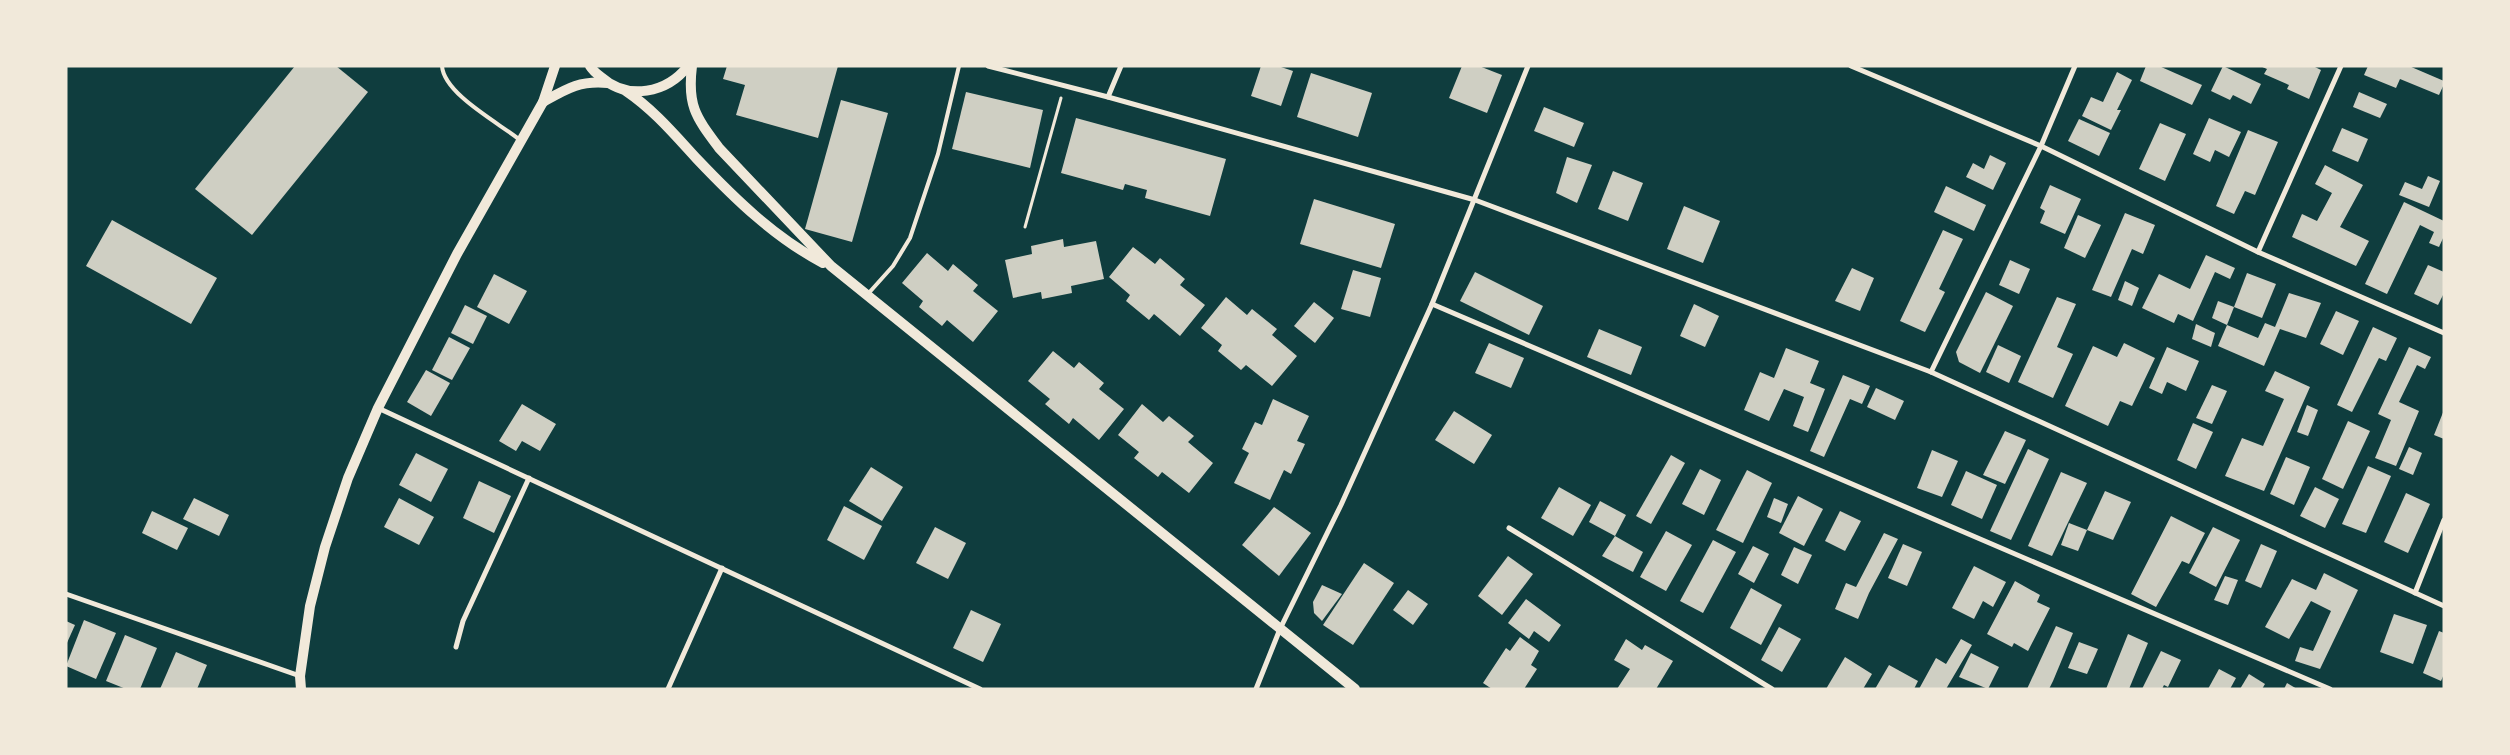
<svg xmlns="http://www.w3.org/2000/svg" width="2510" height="755" viewBox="0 0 2510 755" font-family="'Exo 2',sans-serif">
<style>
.building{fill:#cfcfc3}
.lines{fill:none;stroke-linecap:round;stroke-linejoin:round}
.path{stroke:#f1e9da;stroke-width:3}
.service{stroke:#f1e9da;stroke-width:4}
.minor{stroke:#f1e9da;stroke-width:5}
.secondary{stroke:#f1e9da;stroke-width:10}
</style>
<rect width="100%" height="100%" fill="#0f3d3e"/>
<!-- building -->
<g class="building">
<polygon points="295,66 336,66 368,92 252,235 195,189"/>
<polygon points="727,66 838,66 818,138 736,115 745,85 723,79"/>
<polygon points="1261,66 1278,66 1293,71 1281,106 1251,96"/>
<polygon points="1462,66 1479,66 1502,75 1487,113 1449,98"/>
<polygon points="2146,66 2159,66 2202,85 2192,105 2140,81"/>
<polygon points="2223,66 2261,84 2251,104 2233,95 2230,100 2211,91"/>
<polygon points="2260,66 2313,66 2321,70 2309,99 2287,89 2289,85 2264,74 2267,69"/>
<polygon points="2368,66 2409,66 2444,81 2444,84 2439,95 2400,79 2396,88 2364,75"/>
<polygon points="2117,72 2132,80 2117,110 2121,110 2111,130 2082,116 2091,97 2103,102"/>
<polygon points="1311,73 1372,93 1358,137 1297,117"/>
<polygon points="966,92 1043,110 1030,168 952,149"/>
<polygon points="2359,92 2387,104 2380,118 2353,107"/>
<polygon points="841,100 888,113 852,242 805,229"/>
<polygon points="1544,107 1584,123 1574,147 1534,131"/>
<polygon points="1076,118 1226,159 1210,216 1145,198 1147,190 1125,184 1123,190 1061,173"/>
<polygon points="2209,118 2241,132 2229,157 2215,150 2210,162 2193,154"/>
<polygon points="2079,119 2110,133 2099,156 2068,141"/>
<polygon points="2160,123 2186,134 2165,181 2139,169"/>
<polygon points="2342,128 2368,139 2358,162 2332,151"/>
<polygon points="2248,130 2278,142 2255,195 2245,191 2234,214 2216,206"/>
<polygon points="1990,155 2006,163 1993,190 1966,177 1973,163 1984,169"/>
<polygon points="1567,157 1592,165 1577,203 1556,193"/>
<polygon points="2325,165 2363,185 2340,227 2369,241 2356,266 2292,237 2302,214 2317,221 2332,193 2315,184"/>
<polygon points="1613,171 1643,183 1628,221 1598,209"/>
<polygon points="2428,176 2440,181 2429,207 2399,195 2405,182 2422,189"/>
<polygon points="2050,185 2081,199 2065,234 2040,223 2045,211 2040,208"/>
<polygon points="1946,186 1986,205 1974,231 1934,212"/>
<polygon points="1314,199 1395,224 1381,268 1300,244"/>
<polygon points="2404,202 2444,221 2444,236 2439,247 2429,243 2434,232 2420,225 2387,294 2365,284"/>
<polygon points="1684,206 1720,221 1703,263 1667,249"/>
<polygon points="2125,213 2155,225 2143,254 2132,249 2111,297 2092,290"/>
<polygon points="2078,215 2101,225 2085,258 2064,248"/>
<polygon points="112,220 217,278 191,324 86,266"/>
<polygon points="1943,230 1963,239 1939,289 1945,292 1925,332 1900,321"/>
<polygon points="1063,239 1064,247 1096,241 1104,279 1071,286 1072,293 1042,299 1041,292 1013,298 1005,260 1032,254 1031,246"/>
<polygon points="1133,247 1155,264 1160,258 1185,279 1180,285 1205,305 1180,336 1154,314 1149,320 1126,301 1130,295 1109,277"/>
<polygon points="927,253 948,271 953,264 978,285 973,291 998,311 973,342 947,320 942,326 919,307 923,301 902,283"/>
<polygon points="2206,255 2235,268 2230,279 2215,272 2193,321 2178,314 2174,323 2142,308 2159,274 2190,289"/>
<polygon points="2010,260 2030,269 2019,294 1999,285"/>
<polygon points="2428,265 2444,272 2444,293 2438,305 2414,294"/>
<polygon points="1852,268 1874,278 1860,311 1835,301"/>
<polygon points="1353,270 1381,278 1370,317 1341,309"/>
<polygon points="1475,272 1543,306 1529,335 1460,301"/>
<polygon points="2247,273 2276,284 2262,318 2234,307"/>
<polygon points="494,274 527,291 509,324 477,307"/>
<polygon points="2125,281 2139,288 2132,306 2118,300"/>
<polygon points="1986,292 2013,306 1980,373 1959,362 1956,352"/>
<polygon points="2289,293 2321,303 2306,338 2280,329 2264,366 2218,346 2227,325 2258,338 2265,323 2275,327"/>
<polygon points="1226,297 1247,315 1252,309 1277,329 1272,335 1297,356 1272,386 1246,365 1241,370 1218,351 1222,345 1201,328"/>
<polygon points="2057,297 2076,304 2057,347 2073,354 2053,398 2018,382"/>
<polygon points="2218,301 2234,307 2227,325 2212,318"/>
<polygon points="1314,302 1334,318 1315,343 1294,326"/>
<polygon points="1694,304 1719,316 1705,347 1680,336"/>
<polygon points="465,305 487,316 473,344 451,333"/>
<polygon points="2336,311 2359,321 2343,355 2320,344"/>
<polygon points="2196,324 2215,333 2211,347 2192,339"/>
<polygon points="2373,327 2397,338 2386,361 2379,358 2352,412 2337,405"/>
<polygon points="1599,329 1642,347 1631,375 1587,357"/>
<polygon points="449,337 470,348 452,380 432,370"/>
<polygon points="1489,343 1524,358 1511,388 1475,373"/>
<polygon points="2124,343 2155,358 2132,406 2120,401 2108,426 2065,406 2093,346 2117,357"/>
<polygon points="1998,345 2021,356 2009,383 1986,372"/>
<polygon points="2167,347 2199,361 2186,391 2167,382 2162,394 2149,388"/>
<polygon points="2409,347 2431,357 2425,369 2417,365 2399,402 2419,411 2396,466 2375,458 2391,420 2378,414"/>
<polygon points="1786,348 1819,361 1810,383 1825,389 1808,432 1793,426 1804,397 1784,389 1769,421 1744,410 1760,372 1774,378"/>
<polygon points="1053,351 1074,368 1079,362 1104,383 1099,389 1124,409 1099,440 1073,418 1069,424 1045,404 1050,399 1028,381"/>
<polygon points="426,370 450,383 431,416 407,402"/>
<polygon points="2275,371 2310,387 2264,491 2225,476 2242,438 2263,446 2284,399 2265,391"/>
<polygon points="1843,375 1870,386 1862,404 1850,399 1824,457 1810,451"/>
<polygon points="2212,385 2227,391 2212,424 2196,418"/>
<polygon points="1876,388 1904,401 1895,420 1867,407"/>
<polygon points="1273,399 1309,416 1297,441 1305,444 1291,474 1284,470 1270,500 1234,483 1249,453 1242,449 1255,422 1262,425"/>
<polygon points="522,404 556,424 540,451 522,441 516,451 499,441"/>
<polygon points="1142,404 1163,422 1169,416 1194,436 1188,442 1213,463 1189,493 1162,472 1158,477 1134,458 1139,452 1118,435"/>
<polygon points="2307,405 2318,410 2308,436 2297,432"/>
<polygon points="2444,410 2444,439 2434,435"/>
<polygon points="1454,411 1492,435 1474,464 1435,440"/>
<polygon points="2348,421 2370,431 2343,489 2322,479"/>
<polygon points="2193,423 2213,432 2196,469 2177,460"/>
<polygon points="2005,431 2026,440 2005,484 1983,475"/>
<polygon points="2409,447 2422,453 2413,475 2399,469"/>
<polygon points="2028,449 2049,459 2011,540 1990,531"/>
<polygon points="1932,450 1958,461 1942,497 1917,488"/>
<polygon points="416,453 448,469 431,502 399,485"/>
<polygon points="1671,455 1685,463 1651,524 1636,516"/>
<polygon points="2286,457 2310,467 2294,505 2270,494"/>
<polygon points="2368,466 2391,476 2366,533 2342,524"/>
<polygon points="871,467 903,487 882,521 849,501"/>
<polygon points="1700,469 1721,480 1704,515 1682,504"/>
<polygon points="1747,470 1772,483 1743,543 1716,530"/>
<polygon points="1966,471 1997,485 1982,519 1951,505"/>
<polygon points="2061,472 2087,483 2052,556 2028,546"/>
<polygon points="479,481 511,496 494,533 463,518"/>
<polygon points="1559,487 1591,505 1573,536 1541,518"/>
<polygon points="2315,487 2339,499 2325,528 2300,516"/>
<polygon points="2105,491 2131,502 2113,540 2087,530"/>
<polygon points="2406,493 2430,504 2408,553 2384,542"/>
<polygon points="1798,496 1823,509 1804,546 1779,533"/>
<polygon points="194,498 229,515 219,536 183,519"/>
<polygon points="399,498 434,517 419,545 384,527"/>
<polygon points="1774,498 1788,504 1781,523 1767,517"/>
<polygon points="1600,501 1626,515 1615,536 1643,552 1633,572 1602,556 1615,536 1589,522"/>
<polygon points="844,506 882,526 864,560 827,540"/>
<polygon points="1274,507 1311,533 1279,576 1242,545"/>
<polygon points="152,511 188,528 177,550 142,533"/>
<polygon points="1840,511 1861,521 1845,551 1825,541"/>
<polygon points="2171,516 2205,533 2189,564 2182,561 2156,607 2131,594"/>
<polygon points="2069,523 2087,530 2078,551 2061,545"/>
<polygon points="935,527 966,543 948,579 916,563"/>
<polygon points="2213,527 2240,540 2216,587 2189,573"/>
<polygon points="1666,531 1692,545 1666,591 1640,577"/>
<polygon points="1884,533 1898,539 1869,593 1858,619 1835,609 1846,583 1856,587"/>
<polygon points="1713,540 1736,552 1703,613 1680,601"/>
<polygon points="1903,544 1922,552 1907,586 1888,578"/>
<polygon points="2261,544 2277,551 2261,588 2245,581"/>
<polygon points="1753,546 1769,554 1754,583 1738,574"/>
<polygon points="1794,547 1812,555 1798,584 1781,575"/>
<polygon points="1508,556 1533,574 1502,615 1478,596"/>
<polygon points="1364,563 1394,583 1353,645 1323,625"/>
<polygon points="1974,566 2006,582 1993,607 1983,601 1974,619 1952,608"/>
<polygon points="2324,573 2358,590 2320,669 2295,661 2300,647 2313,651 2331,611 2311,601 2289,639 2265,627 2292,579 2316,590"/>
<polygon points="2225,576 2238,580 2228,605 2214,600"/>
<polygon points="2015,581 2040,595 2037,602 2050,608 2028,651 2014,643 2012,647 1987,634"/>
<polygon points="1322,585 1342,594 1322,621 1314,613 1313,602"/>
<polygon points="1751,588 1782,605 1761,645 1730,628"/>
<polygon points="1408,590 1428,604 1413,625 1393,610"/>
<polygon points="1526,599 1561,625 1549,642 1534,631 1529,639 1508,623"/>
<polygon points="971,610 1001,624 983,662 953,648"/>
<polygon points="2394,614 2427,625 2413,664 2380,652"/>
<polygon points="84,620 116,633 96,679 66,666"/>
<polygon points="66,621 75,625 66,645"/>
<polygon points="2056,626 2073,633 2053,681 2049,689 2027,689"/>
<polygon points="1779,627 1801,639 1782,672 1761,660"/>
<polygon points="2439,631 2444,633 2444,674 2441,681 2423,673"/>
<polygon points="2128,634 2148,643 2129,689 2106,689"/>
<polygon points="125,635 157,648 140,689 126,689 106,681"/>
<polygon points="1520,637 1539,651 1531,665 1537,669 1524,689 1492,689 1483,683 1506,648 1510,651"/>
<polygon points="1626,639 1642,650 1645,645 1673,661 1656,689 1617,689 1630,669 1614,660"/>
<polygon points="1961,639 1972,645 1946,689 1919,689 1936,658 1946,664"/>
<polygon points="2079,642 2098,649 2087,674 2068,668"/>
<polygon points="2161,651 2181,660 2168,687 2164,685 2162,689 2142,689"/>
<polygon points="176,652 207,665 197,689 160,689"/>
<polygon points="1971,653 1999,667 1988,689 1959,677"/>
<polygon points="1845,657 1872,674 1863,689 1826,689"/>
<polygon points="1889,665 1918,681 1914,689 1875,689"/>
<polygon points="2219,669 2236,678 2230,689 2208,689"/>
<polygon points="2249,674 2265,684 2262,689 2240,689"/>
<polygon points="2287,683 2297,689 2284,689"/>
</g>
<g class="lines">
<!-- path -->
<polyline class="path" points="1025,227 1061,98"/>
<!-- service -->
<g class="service">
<path d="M442,66C444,94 499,123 520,140"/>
<polyline points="867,295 893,266 910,238 938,154 959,66"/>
</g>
<!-- minor -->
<g class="minor">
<polyline points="988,66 1108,97 1475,200 1931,372 2444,606"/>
<polyline points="1851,66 2041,146 2258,252 2444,333"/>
<polyline points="1108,97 1121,66"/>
<polyline points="2258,252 2341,66"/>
<polyline points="1432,304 2330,689"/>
<polyline points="1931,372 2041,146 2075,66"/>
<polyline points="378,408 980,689"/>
<polyline points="1509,528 1772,689"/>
<polyline points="2415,593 2444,520"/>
<polyline points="66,594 300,676"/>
<polyline points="456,647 463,621 529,478"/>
<polyline points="668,689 722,568"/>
<polyline points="1256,689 1280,629 1341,505 1432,304 1528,66"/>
</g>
<!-- secondary -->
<g class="secondary">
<path d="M590,66C593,71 597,74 601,77C628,101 667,93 688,66"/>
<path d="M692,66C687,106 696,117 719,148L831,266L1355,689"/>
<path d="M626,91C654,110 674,134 697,159C735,199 774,237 823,263"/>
<path d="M543,102C566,89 580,80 608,83"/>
<polyline points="301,689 300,676 310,606 325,547 348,478 378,408 457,254 543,102 555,66"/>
</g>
</g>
<!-- border -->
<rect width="2510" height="755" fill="none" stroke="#f1e9da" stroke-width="135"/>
</svg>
